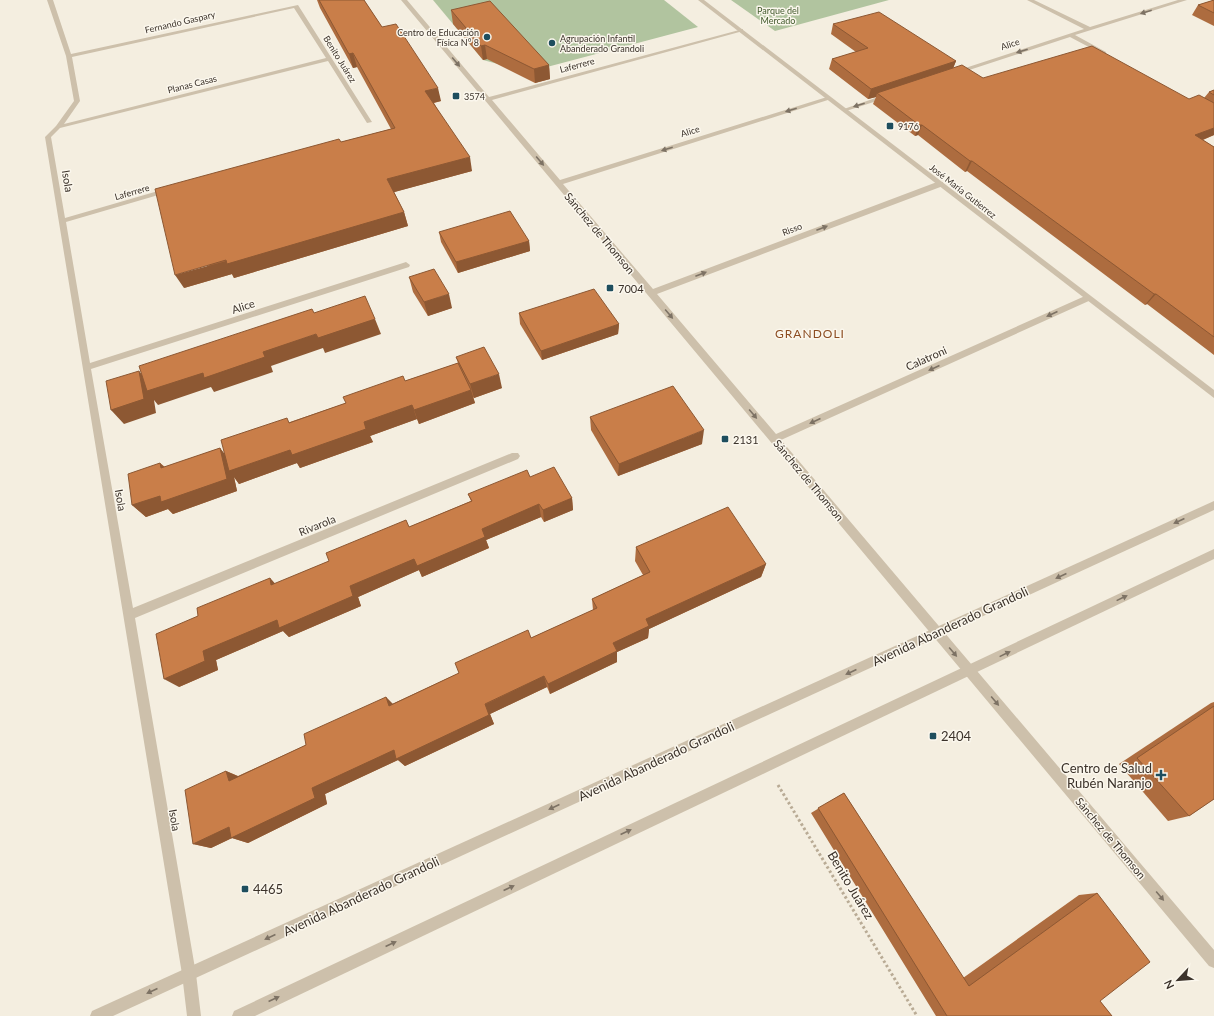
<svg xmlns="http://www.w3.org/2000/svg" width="1214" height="1016" viewBox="0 0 1214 1016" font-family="Lato,sans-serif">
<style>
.green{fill:#b1c49f}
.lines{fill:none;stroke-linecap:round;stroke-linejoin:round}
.path{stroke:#b9ab95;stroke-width:3;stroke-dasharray:2.5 2.5;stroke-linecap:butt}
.minor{fill:#cdc0ab;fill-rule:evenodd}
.tertiary{fill:#cdc0ab;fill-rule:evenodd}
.wall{fill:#ad6c3f}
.shaded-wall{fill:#8d5833}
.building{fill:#c97e49;stroke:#8d5833}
.oneway{fill:#7d7264}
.poi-dot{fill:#1e4e5e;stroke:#fbf7ed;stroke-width:1.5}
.labels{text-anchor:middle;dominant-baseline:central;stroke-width:3;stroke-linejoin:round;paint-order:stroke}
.far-park-label{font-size:9px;fill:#425a2d;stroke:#fbf7ed}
.far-street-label{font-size:9px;fill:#3b322a;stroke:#fbf7ed}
.far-poi-label{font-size:9px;fill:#3b322a;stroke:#fbf7ed;text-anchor:start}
.street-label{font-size:11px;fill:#3b322a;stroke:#fbf7ed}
.poi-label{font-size:11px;fill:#3b322a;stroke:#fbf7ed;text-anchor:start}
.neighbourhood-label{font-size:12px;letter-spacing:1px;fill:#8c4d21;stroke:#fbf7ed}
.near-street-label{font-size:13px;fill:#3b322a;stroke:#fbf7ed}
.near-poi-label{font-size:13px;fill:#3b322a;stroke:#fbf7ed;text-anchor:start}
</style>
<rect width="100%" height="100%" fill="#f4eee0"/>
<!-- green -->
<g class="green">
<polygon points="433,0 664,0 698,27 528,72 483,60"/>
<polygon points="731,0 889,0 775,31"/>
</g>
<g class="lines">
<!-- path -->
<polyline class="path" points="778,785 917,1016"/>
<!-- minor -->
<g class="minor">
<path d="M47,0H53L71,54L298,5L372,122L367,123L328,61L60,128L51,137L65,218L165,189H168L172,191L66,222L90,363L403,263L406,262L410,265L409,267L91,369L133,608L512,453H518L520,456L518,459L135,618L196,974L201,1016H187L182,974L45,137L56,126L74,101L66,56ZM294,8L326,58L64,124L80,101L72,57Z"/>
<polygon points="401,0 407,0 489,97 743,29 743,31 492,100 560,180 827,97 831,97 831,99 563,184 653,289 937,182 943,182 943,186 657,294 776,434 1085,296 1091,296 1091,300 781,440 1214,950 1214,968 1209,966"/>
<polygon points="1027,0 1034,0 1090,27 1178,0 1187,0 1075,35 1106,52 1106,54 1102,54 1070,37 957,74 953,74 953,72 1084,29"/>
<polygon points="887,94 890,96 889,97 846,111 841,110"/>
</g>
<!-- tertiary -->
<g class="tertiary">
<polygon points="698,0 704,0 1214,390 1214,398"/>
<polygon points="1214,501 1214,510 113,1016 90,1016 92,1011"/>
<polygon points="1214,549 1214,559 255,1016 232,1016 234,1011"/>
</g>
</g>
<!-- wall -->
<g class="wall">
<polygon points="317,0 364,0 382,27 441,101 434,103 472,171 394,192 404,212 408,226 234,278 232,274 184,288 341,142 391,129 357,67 353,68 320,8"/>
<polygon points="1214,0 1214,26 1192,15 1198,5"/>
<polygon points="451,10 549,65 550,79 535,83 487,59 483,60 453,24"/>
<polygon points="833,24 956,61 953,68 983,78 1189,99 1204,98 1209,92 1214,90 1214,135 1203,140 1214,147 1214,355 1147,304 1145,305 967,171 965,172 918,135 915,136 873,104 876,97 868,99 829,69 832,59 856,52 831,34"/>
<polygon points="439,232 529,241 530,251 458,273 441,242"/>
<polygon points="409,277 452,308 428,316 413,292"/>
<polygon points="519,313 619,324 618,334 542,360 520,324"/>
<polygon points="456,357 502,388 474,398 473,397 475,403 419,424 417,419 370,436 373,442 300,468 297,463 239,484 234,477 237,491 173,514 168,509 146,517 132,505 160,463 165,467 220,448 225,455 290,422 346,403 405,381 458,363"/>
<polygon points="590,417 702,444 618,476 591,430"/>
<polygon points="530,477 572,498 573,510 544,522 541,517 486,540 489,548 422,577 419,570 358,597 361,606 289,637 283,631 216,660 218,670 179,687 198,616 270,578 275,584 409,527 471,501 468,494"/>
<polygon points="636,547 766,564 761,577 649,629 648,638 617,652 617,662 550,694 547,687 490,714 494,724 405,766 398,760 325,794 327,804 248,843 232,838 211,848 193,844 226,771 238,776 306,745 386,697 392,704 459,673 531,638 593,610 592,599 643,575 635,561"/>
<polygon points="1214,702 1214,799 1189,816 1168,821 1119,764 1211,703"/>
<polygon points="844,793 963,978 1079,895 1097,893 1100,1001 1112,1016 936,1016 811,813"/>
</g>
<!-- shaded-wall -->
<g class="shaded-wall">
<polygon points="485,45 487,59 483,60 481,46"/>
<polygon points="353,53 357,67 353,68 349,54"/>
<polygon points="956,61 952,71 877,93 876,97 868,99 871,89"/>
<polygon points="549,65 550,79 535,83 534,69"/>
<polygon points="438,88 441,101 428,104 425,91"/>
<polygon points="919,125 922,125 918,135 915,136"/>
<polygon points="1214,128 1214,135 1187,146 1195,135"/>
<polygon points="470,157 472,171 391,193 387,179"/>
<polygon points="970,161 972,161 967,171 965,172"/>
<polygon points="404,212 408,226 234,278 232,274 184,288 175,275"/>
<polygon points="529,241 530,251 458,273 456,262"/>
<polygon points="449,294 452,308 428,316 424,302"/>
<polygon points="1154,294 1156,294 1147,304 1145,305"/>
<polygon points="375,319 381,334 325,353 323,348 271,366 273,372 214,392 211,387 158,405 154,400 156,413 124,424 111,410 139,371 151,385 316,334"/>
<polygon points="619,324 618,334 542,360 541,351"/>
<polygon points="499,374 502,388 474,398 470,384"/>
<polygon points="471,390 475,403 419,424 414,410"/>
<polygon points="412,405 417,419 370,436 373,442 300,468 297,463 239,484 234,477 237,491 173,514 168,509 146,517 132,505 220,448 230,461 364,422"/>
<polygon points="704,430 702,444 618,476 619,464"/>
<polygon points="160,463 172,475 161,468"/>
<polygon points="572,498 573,510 544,522 543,510"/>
<polygon points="539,504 541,517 486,540 489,548 422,577 419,570 358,597 361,606 289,637 283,631 216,660 218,670 179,687 164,679 203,651 350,586"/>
<polygon points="766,564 761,577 649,629 648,638 617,652 617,662 550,694 548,684 613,643 646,619"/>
<polygon points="270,578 280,589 271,585"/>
<polygon points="544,676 547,687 490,714 494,724 405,766 398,760 325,794 327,804 248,843 232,838 211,848 193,844 312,788"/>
<polygon points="386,697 395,706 389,706"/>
<polygon points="226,771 242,778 229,781"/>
</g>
<!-- building -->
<g class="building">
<polygon points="319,0 364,0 382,27 396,24 438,88 425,91 470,157 387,179 404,212 227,264 226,260 175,275 155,189 339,139 341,142 395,128 353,53 349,54"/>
<polygon points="1214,0 1214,13 1198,5"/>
<polygon points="490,1 549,65 534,69 485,45 481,46 451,10"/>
<polygon points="879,12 956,61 871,89 832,59 868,48 833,24"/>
<polygon points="1092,46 1189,99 1199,95 1214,103 1214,128 1195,135 1214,147 1214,337 1156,294 1154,294 972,161 970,161 922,125 919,125 877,93 962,65 983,78"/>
<polygon points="1214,90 1214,95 1209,92"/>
<polygon points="510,211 529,241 456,262 439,232"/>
<polygon points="434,269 449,294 424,302 409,277"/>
<polygon points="594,289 619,324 541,351 519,313"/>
<polygon points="365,296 375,319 318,338 316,334 263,352 265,357 204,378 203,373 147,391 139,366 312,309 314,313"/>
<polygon points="484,347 499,374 470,384 456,357"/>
<polygon points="458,363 471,390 414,410 412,405 364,422 366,429 292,455 290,450 229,471 221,440 287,418 289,423 346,403 343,397 403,376 405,381"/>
<polygon points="139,371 144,399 111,410 106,381"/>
<polygon points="673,386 704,430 619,464 590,417"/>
<polygon points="220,448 227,479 161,502 160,496 132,505 128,474 160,463 161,468"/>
<polygon points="554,467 572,498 543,510 539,504 482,529 485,537 417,566 414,559 350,586 353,596 279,628 277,620 203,651 205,661 164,679 156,634 198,616 197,608 270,578 271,585 329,561 326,553 406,520 409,527 472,501 468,494 527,470 530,477"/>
<polygon points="728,507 766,564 646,619 649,626 613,643 617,651 548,684 544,676 485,704 489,715 396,759 394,750 312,788 315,798 231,838 229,827 193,844 185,790 226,771 229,781 306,745 304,734 386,697 389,706 459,673 455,663 528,630 531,638 597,608 592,599 650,572 636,547"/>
<polygon points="1214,706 1214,799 1189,816 1137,758"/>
<polygon points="844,793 969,986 1097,893 1150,962 1100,1001 1112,1016 947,1016 818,808"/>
</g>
<!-- one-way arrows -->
<defs><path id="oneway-solid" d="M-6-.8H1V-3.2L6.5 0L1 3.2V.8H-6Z"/></defs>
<g class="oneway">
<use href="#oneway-solid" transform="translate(1146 12) rotate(163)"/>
<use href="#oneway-solid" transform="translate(1022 51) rotate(162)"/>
<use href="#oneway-solid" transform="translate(456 62) rotate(50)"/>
<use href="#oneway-solid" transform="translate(859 105) rotate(162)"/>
<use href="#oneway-solid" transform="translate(791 110) rotate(163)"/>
<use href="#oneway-solid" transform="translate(667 149) rotate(163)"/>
<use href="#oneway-solid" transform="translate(540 161) rotate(50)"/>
<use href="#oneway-solid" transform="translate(822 228) rotate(-21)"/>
<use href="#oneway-solid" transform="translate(701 274) rotate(-21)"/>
<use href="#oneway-solid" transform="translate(669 314) rotate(50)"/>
<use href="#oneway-solid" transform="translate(1052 314) rotate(156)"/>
<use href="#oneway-solid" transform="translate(934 368) rotate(156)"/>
<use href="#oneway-solid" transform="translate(753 414) rotate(50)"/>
<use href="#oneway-solid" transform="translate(815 421) rotate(156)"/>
<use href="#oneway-solid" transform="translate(1179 521) rotate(155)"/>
<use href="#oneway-solid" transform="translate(1061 576) rotate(155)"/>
<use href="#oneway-solid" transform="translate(1122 598) rotate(-26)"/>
<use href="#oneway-solid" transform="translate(953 652) rotate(50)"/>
<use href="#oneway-solid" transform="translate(1005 654) rotate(-26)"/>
<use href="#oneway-solid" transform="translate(851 672) rotate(155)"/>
<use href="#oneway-solid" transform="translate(995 701) rotate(50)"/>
<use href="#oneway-solid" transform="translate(554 807) rotate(155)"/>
<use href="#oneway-solid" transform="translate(626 832) rotate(-25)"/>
<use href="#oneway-solid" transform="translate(509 888) rotate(-25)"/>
<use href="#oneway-solid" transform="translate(1160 896) rotate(50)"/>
<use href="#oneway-solid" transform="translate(270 937) rotate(155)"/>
<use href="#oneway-solid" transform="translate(391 944) rotate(-25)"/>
<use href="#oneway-solid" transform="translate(152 991) rotate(156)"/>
<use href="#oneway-solid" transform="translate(274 999) rotate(-25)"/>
</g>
<!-- markers -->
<g class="poi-dot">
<circle cx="487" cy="37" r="4"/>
<circle cx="552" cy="43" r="4"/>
<rect x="452" y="92" width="8" height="8" rx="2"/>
<rect x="886" y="122" width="8" height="8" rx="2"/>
<rect x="606" y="284" width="8" height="8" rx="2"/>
<rect x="721" y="435" width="8" height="8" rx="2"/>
<rect x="929" y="732" width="8" height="8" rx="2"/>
<path d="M1159 769h4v4h4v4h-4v4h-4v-4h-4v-4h4z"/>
<rect x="241" y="885" width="8" height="8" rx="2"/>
</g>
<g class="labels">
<!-- far-park labels -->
<g class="far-park-label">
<text x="778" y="10">Parque del<tspan x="778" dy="10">Mercado</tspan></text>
</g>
<!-- far-street labels -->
<g class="far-street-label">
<text transform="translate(180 22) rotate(-13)">Fernando Gaspary</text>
<text transform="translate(1010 44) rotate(-18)">Alice</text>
<text transform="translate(340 59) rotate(58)">Benito Juárez</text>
<text transform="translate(577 65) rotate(-15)">Laferrere</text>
<text transform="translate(192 84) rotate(-14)">Planas Casas</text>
<text transform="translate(690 131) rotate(-17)">Alice</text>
<text transform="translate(963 191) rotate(38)">José María Gutierrez</text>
<text transform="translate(132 192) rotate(-16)">Laferrere</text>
<text transform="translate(792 229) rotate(-21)">Risso</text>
</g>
<!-- far-poi labels -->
<g class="far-poi-label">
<text x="479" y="32" text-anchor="end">Centro de Educación<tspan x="479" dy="10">Física N° 8</tspan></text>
<text x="560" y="38">Agrupación Infantil<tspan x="560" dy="10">Abanderado Grandoli</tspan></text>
<text x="464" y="96">3574</text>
<text x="898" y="126">9176</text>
</g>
<!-- street labels -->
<g class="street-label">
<text transform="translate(68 181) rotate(81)">Isola</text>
<text transform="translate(600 233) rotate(50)">Sánchez de Thomson</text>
<text transform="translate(243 306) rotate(-18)">Alice</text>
<text transform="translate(926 358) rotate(-24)">Calatroni</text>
<text transform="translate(809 480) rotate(50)">Sánchez de Thomson</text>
<text transform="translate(121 500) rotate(80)">Isola</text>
<text transform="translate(317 525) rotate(-22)">Rivarola</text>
<text transform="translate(175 820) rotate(80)">Isola</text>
<text transform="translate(1111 838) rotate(50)">Sánchez de Thomson</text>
</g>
<!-- poi labels -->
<g class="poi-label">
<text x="618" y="288">7004</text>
<text x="733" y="439">2131</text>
</g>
<!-- neighbourhood labels -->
<g class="neighbourhood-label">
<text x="810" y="333">GRANDOLI</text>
</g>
<!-- near-street labels -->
<g class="near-street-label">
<text transform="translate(950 626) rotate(-25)">Avenida Abanderado Grandoli</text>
<text transform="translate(656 761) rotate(-25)">Avenida Abanderado Grandoli</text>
<text transform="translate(851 885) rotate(59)">Benito Juárez</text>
<text transform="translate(361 896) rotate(-25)">Avenida Abanderado Grandoli</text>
</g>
<!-- near-poi labels -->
<g class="near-poi-label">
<text x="941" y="736">2404</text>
<text x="1152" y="768" text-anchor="end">Centro de Salud<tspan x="1152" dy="15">Rubén Naranjo</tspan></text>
<text x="253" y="889">4465</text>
</g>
</g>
<!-- north arrow -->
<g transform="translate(1178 980) rotate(244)" stroke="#fbf7ed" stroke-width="3" paint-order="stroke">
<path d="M0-3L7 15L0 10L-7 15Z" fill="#3b322a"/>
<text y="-6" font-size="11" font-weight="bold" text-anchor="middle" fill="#3b322a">N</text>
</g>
</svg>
